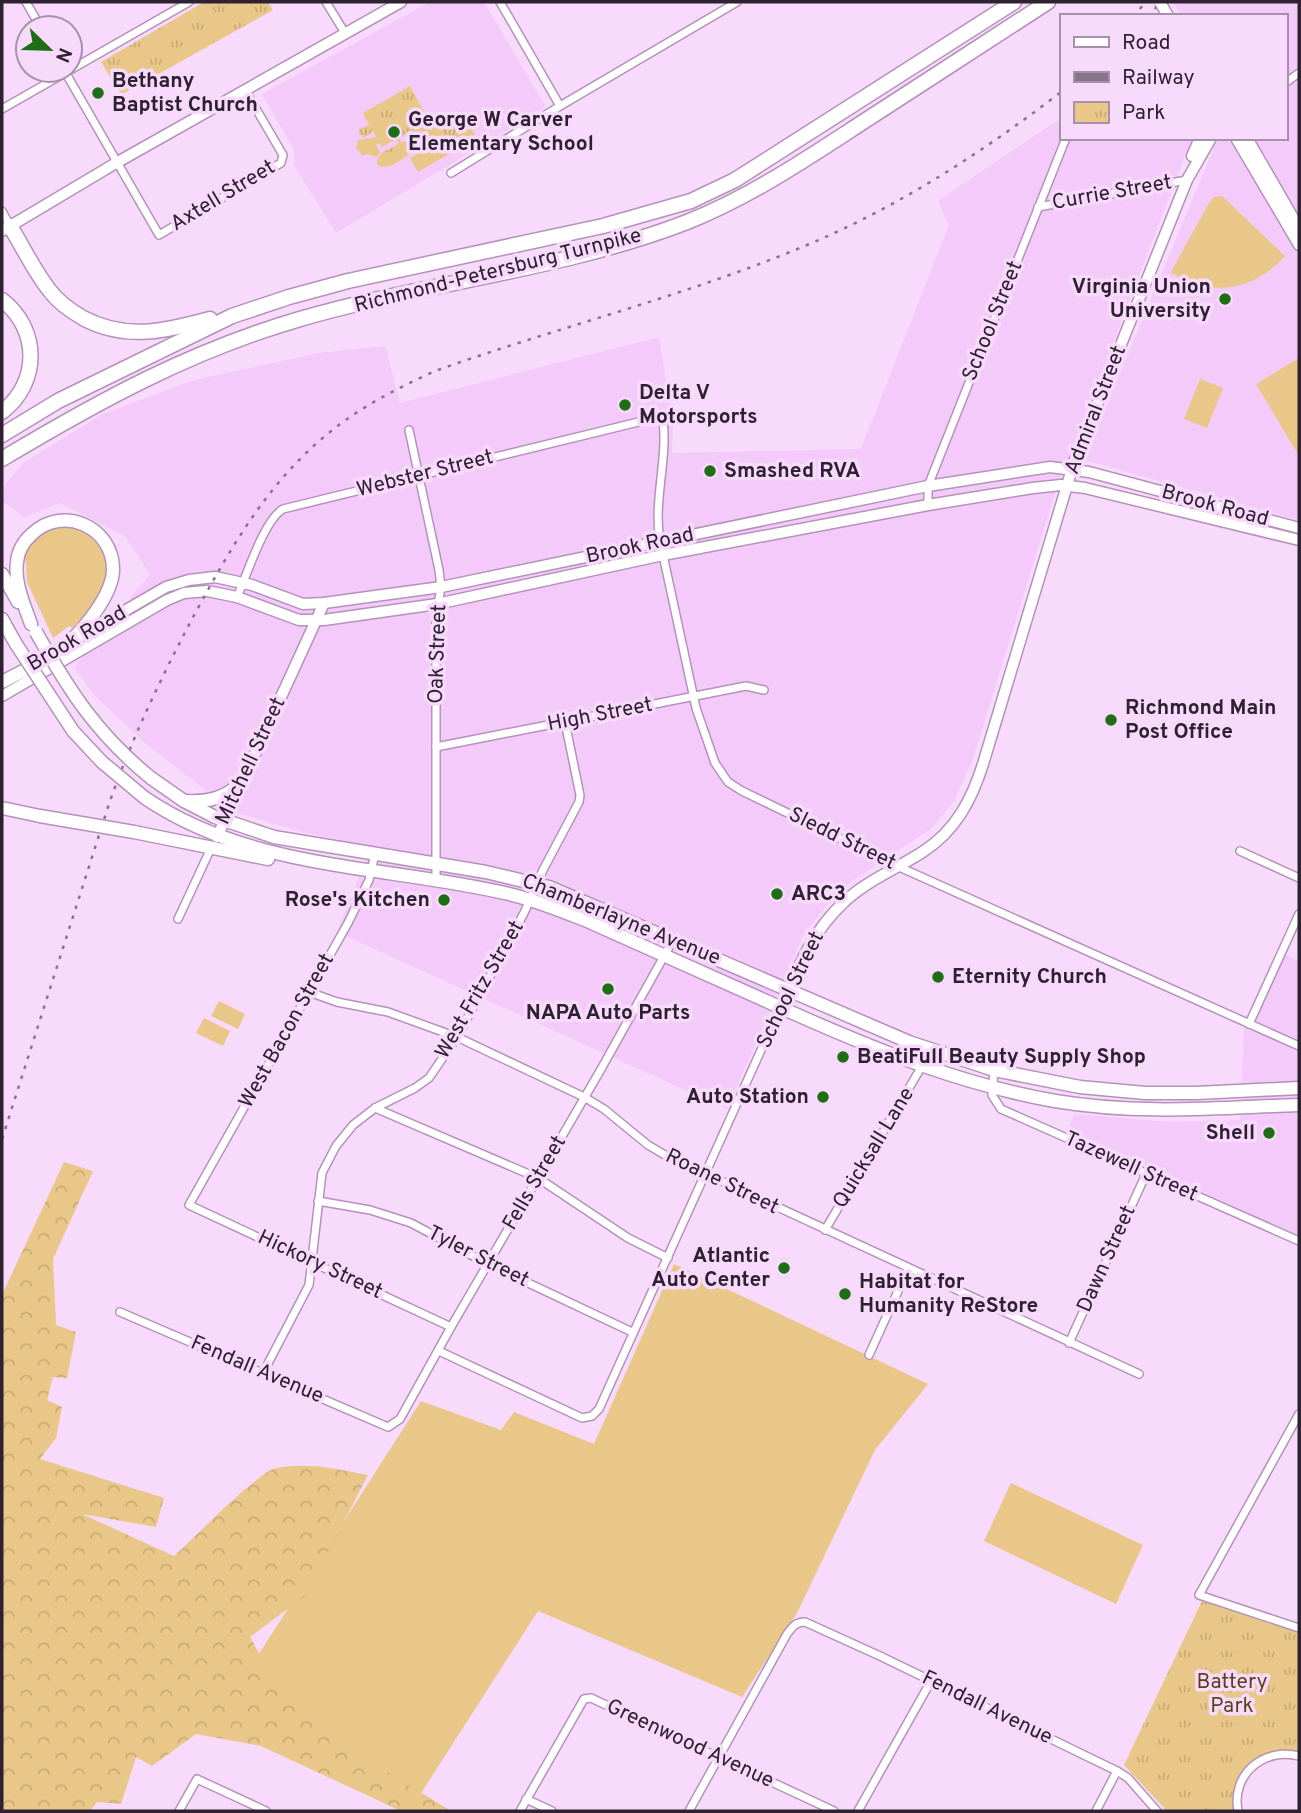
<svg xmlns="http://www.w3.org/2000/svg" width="1301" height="1813" viewBox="0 0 1301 1813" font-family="Overpass,sans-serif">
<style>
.built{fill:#f4cafb}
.green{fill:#e9c788}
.forest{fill:url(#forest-crowns)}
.park{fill:url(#park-tufts)}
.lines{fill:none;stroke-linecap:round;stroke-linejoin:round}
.street-casing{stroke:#b492ba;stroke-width:10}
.secondary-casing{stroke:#b492ba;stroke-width:13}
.primary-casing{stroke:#b492ba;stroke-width:15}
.highway-casing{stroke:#b492ba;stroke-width:17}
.street{stroke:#fff;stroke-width:7}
.secondary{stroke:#fff;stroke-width:10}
.primary{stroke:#fff;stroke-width:12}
.highway{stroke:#fff;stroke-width:14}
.rail{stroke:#88738b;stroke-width:2.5;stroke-dasharray:3.5 7;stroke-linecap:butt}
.secondary-bridge-casing{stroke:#b492ba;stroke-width:13;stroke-linecap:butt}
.primary-bridge-casing{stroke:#b492ba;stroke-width:15;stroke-linecap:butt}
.secondary-bridge{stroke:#fff;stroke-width:10}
.primary-bridge{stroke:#fff;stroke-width:12}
.poi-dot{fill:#1e6e15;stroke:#f8dafc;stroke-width:2.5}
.labels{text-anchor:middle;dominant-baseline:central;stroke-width:7;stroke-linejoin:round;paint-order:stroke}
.poi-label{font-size:21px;font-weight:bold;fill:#2e2131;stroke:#f8dafc;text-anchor:start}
.street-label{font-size:21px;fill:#2e2131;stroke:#f8dafc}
.park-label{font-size:21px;fill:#58431a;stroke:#f8dafc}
</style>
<defs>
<pattern id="forest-crowns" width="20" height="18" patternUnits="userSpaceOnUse" patternTransform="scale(1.75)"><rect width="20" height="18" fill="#e9c788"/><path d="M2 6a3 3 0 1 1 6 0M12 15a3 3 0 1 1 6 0" fill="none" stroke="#c8ab76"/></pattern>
<pattern id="park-tufts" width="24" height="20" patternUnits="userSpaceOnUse" patternTransform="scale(1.75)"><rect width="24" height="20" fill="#e9c788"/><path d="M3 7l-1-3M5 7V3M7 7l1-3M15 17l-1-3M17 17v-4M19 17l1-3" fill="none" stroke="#c8ab76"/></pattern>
</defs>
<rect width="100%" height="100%" fill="#f8dafc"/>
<!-- built -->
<g class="built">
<polygon points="430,2 484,2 546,107 336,233 294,165 294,150 262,94"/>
<polygon points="1176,2 1299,2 1299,520 1084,460 1218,138 1285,138 1285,16 1181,16 1174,3"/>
<polygon points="1061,118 1061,138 1192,138 1054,496 973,759 954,801 932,828 839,890 804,934 727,1109 337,932 371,846 306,833 233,812 145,743 94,695 74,667 150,574 125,536 60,503 24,517 2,501 2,489 23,463 103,414 194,380 319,353 385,346 400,403 659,337 673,424 672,453 861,449 949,225 938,201"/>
<polygon points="1279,952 1299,961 1299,1236 1067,1130 1075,1114 1169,1122 1240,1120 1244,1031"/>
</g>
<!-- green -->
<g class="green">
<path d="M1222,196L1285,256C1255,290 1209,299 1171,272L1209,203L1214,197Z"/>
<polygon points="1299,358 1299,456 1256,384"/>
<polygon points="1200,379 1223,388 1207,428 1184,419"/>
<path d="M65,525C72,527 80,529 86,532C106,542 111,571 103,590C97,605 83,617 72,628L69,626L53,638L27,582L26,561L23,560C30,538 43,530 65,525Z"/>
<polygon points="219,1001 245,1014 238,1029 211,1016"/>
<polygon points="204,1018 230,1031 223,1046 196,1033"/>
<polygon points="674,1264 928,1384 875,1450 797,1613 742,1697 538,1611 416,1801 219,1716 421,1401 501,1430 514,1412 594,1444"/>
<polygon points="1011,1483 1143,1545 1116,1604 984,1541"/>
</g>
<!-- forest -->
<path class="forest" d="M64,1162L93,1171L53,1259L56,1325L76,1332L67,1378L53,1377L47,1400L62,1407L56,1438L40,1459L164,1498L156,1527L82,1514L174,1556C191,1541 259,1471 276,1468C308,1462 337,1469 368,1475L305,1596L250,1637L271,1675L323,1732L451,1811H401L261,1746L196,1734L152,1766L136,1757L121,1804L97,1802L90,1811H6L2,1809V1295Z"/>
<!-- park -->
<g class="park">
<polygon points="204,2 268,2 273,10 121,95 101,62"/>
<path d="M410,86L432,126L461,110L477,138L418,172L410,158L423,150L412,130L399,138L401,142H409L412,145L409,155L391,166L381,167L377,164C376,151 391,150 399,143L396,139L382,147L379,143L376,145L380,152L377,157L367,154L363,156L356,148L358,140L376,137L373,131L364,138L359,133V129L369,125L363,113Z"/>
<path d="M1202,1601L1299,1633V1752C1259,1742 1231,1773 1234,1811H1167L1124,1765Z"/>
</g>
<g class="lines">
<!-- street casing -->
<g class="street-casing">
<g id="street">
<polyline points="26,2 41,28"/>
<polyline points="326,2 345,33"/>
<polyline points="500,2 560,106"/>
<polyline points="64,70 159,235 281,163 283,155 245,90"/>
<polyline points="1285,83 1299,73"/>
<polyline points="2,109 189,2"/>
<polyline points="451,173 560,106 737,2"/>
<polyline points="1038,207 1187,180"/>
<polyline points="2,211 10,226"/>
<polyline points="409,430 439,570 441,587 436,617 436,881"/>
<polyline points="928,505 928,486 1066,138"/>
<path d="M237,597C247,575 264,520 283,509L659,417L663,419C668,460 653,501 660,541L696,708L715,763L728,782L742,791L897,866L1299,1046"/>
<polyline points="436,747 746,686 764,690"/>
<polyline points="1240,851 1299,878"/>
<polyline points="375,854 369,880 348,923 189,1205 451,1327"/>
<polyline points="178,919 212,846"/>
<polyline points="309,992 337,1002 388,1012 457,1037 584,1097 604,1109 648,1145 665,1155 1139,1374"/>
<polyline points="1249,1024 1299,914"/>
<polyline points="994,1070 992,1095 1001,1109 1299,1241"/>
<polyline points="375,1108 538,1178 628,1238 668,1258"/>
<polyline points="318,1201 370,1210 411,1223 488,1264 632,1332"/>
<polyline points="825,1230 922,1066"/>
<polyline points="120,1312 388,1427 400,1419 451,1327 600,1071 673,940"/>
<polyline points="1069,1343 1146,1174"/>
<polyline points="439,1351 582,1418 592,1416 599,1409 780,1008"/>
<polyline points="869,1355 908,1269"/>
<polyline points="263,1373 309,1285 322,1173 336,1146 353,1125 375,1108 415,1088 429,1078 457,1037 524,913 543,870 579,802 580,795 565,722"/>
<polyline points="1299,1414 1199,1595 1299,1628"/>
<polyline points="526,1799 552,1811"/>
<polyline points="179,1811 197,1779 266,1811"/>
<polyline points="520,1811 584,1699 591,1698 834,1811"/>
<path d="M689,1811L787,1634C793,1626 796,1622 805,1622L880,1656L1117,1771L1128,1778L1157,1811"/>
<polyline points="858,1811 931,1681"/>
<polyline points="1096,1811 1117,1771"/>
<path d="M1238,1811C1231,1774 1264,1747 1299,1756"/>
</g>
</g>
<!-- secondary casing -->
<g class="secondary-casing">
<g id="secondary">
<polyline points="1236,138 1299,245"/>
<polyline points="1247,138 1299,228"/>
<polyline points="1192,156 1200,138"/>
<polyline points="2,231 116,163 401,2"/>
<polyline points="76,639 166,587 189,580 215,577 252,585 303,604 324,603 441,587 928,486 1050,467 1089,472 1299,528"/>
<polyline points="2,696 167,600 184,593 207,591 237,597 299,620 324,620 437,604 663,555 928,505 1033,488 1061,485 1085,488 1299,540"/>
<polyline points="217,837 324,603"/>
<path d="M780,1008C797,969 812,932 843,903C867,880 897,869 924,851C956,830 972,799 983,764L1075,459L1187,180L1211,138"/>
</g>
</g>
<!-- primary casing -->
<g class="primary-casing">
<g id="primary">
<polyline points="2,574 18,602"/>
<polyline points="2,619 16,644"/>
<path d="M2,682C22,671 50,659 67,644C85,628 114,593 113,568C112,526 62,505 32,534C24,541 18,551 17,562C14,583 24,604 31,624"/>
<polyline points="151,778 184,801 215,817 274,837 486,872 549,887 909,1042 994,1070 1080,1087 1145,1093 1197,1093 1299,1088"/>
<path d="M145,798C253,871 386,865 509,894C535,900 559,910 585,920C654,951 724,982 793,1013C878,1051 964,1085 1055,1101C1140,1115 1214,1108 1299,1105"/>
<path d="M187,801C209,802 225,798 241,783"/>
<polyline points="2,808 40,816"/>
<polyline points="134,832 268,859"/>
</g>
</g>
<!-- highway casing -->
<g class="highway-casing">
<g id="highway">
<path d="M10,226C23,247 34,271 50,291C59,303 71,311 83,318C126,341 166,331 210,319"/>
<path d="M2,300C40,329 40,383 2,412"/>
<polyline points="2,435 58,401 232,316 289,297 348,281 603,226 691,201 735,180 1014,2"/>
<path d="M2,459C99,401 190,351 300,319C427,282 563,270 687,222C750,197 806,159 863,122C925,82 986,42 1048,2"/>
</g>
</g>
<!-- street -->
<use href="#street" class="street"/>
<!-- secondary -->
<use href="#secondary" class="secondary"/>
<!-- primary -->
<use href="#primary" class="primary"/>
<!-- highway -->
<use href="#highway" class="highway"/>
<!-- rail -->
<g class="rail">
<polyline points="1132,16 1147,2"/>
<polyline points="1147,16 1162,2"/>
<path d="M2,1139L108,807C130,742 160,680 192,619C229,551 265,486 325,436C358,408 396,389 435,371C558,327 686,296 807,245C898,207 983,152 1061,92"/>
</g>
<!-- secondary-bridge casing -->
<g class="secondary-bridge-casing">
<polyline id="secondary-bridge" points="1160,2 1168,16"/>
</g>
<!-- primary-bridge casing -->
<g class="primary-bridge-casing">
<g id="primary-bridge">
<path d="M36,632C70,692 97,734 151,778"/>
<polyline points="16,644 73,731 102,762 145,798"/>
<polyline points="40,816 134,832"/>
</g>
</g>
<!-- secondary-bridge -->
<use href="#secondary-bridge" class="secondary-bridge"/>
<!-- primary-bridge -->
<use href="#primary-bridge" class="primary-bridge"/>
</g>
<!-- markers -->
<g class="poi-dot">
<circle cx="98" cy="93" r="7"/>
<circle cx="394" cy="132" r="7"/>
<circle cx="1225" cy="299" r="7"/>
<circle cx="625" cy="405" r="7"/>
<circle cx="710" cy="471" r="7"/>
<circle cx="1111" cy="720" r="7"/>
<circle cx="777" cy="894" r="7"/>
<circle cx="444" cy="900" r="7"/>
<circle cx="938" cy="977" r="7"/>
<circle cx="608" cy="989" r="7"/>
<circle cx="843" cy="1057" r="7"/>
<circle cx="823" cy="1097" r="7"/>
<circle cx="1269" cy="1133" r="7"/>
<circle cx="784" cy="1268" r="7"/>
<circle cx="845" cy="1294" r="7"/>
</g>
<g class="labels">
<!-- poi labels -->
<g class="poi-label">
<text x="112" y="81">Bethany<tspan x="112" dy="24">Baptist Church</tspan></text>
<text x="408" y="120">George W Carver<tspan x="408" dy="24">Elementary School</tspan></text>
<text x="1211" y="287" text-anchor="end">Virginia Union<tspan x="1211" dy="24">University</tspan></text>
<text x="639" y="393">Delta V<tspan x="639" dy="24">Motorsports</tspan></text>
<text x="724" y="471">Smashed RVA</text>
<text x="1125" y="708">Richmond Main<tspan x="1125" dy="24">Post Office</tspan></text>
<text x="791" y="894">ARC3</text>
<text x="430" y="900" text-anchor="end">Rose's Kitchen</text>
<text x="952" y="977">Eternity Church</text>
<text x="608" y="1013" text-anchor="middle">NAPA Auto Parts</text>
<text x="857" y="1057">BeatiFull Beauty Supply Shop</text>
<text x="809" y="1097" text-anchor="end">Auto Station</text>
<text x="1255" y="1133" text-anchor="end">Shell</text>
<text x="770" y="1256" text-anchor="end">Atlantic<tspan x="770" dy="24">Auto Center</tspan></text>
<text x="859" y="1282">Habitat for<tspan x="859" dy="24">Humanity ReStore</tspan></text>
</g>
<!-- street labels -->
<g class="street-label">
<text transform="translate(1112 193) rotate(-10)">Currie Street</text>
<text transform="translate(223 196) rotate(-31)">Axtell Street</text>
<text transform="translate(498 271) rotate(-14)">Richmond-Petersburg Turnpike</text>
<text transform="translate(993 321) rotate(-68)">School Street</text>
<text transform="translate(1096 410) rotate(-69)">Admiral Street</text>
<text transform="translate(425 474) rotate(-14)">Webster Street</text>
<text transform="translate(1215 506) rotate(15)">Brook Road</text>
<text transform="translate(640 546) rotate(-12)">Brook Road</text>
<text transform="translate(77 639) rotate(-30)">Brook Road</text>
<text transform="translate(438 654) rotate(-88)">Oak Street</text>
<text transform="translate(600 715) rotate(-11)">High Street</text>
<text transform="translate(251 761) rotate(-65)">Mitchell Street</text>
<text transform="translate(842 839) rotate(26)">Sledd Street</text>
<text transform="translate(621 920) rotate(22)">Chamberlayne Avenue</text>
<text transform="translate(480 990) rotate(-60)">West Fritz Street</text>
<text transform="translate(791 990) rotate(-64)">School Street</text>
<text transform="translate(287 1031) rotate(-61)">West Bacon Street</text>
<text transform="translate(874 1148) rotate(-59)">Quicksall Lane</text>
<text transform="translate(1131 1167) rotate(24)">Tazewell Street</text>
<text transform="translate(722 1182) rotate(26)">Roane Street</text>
<text transform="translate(535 1183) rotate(-60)">Fells Street</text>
<text transform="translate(478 1257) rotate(27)">Tyler Street</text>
<text transform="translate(1107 1259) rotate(-66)">Dawn Street</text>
<text transform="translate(320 1265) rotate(25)">Hickory Street</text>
<text transform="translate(257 1370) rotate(23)">Fendall Avenue</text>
<text transform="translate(987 1708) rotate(26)">Fendall Avenue</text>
<text transform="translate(690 1744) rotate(25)">Greenwood Avenue</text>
</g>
<!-- park labels -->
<g class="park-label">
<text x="1232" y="1682">Battery<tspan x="1232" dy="24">Park</tspan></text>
</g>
</g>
<!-- border -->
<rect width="1301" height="1813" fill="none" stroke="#2e2131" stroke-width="7"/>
<!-- legend -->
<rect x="1060" y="14" width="228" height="126" fill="#f8dafc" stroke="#a790ab" stroke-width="2"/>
<rect x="1074" y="37" width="35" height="10" fill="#ffffff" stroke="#a790ab" stroke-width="2"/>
<text x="1122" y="49" font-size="21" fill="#2e2131">Road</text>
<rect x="1074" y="72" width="35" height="10" fill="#88738b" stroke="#a790ab" stroke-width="2"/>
<text x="1122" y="84" font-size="21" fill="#2e2131">Railway</text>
<rect x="1074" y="102" width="35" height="21" fill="url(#park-tufts)" stroke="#a790ab" stroke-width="2"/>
<text x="1122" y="119" font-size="21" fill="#2e2131">Park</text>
<!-- north arrow -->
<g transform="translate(49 49) rotate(113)"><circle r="33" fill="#f8dafc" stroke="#a790ab" stroke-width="2"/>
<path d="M0-5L12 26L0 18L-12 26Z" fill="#1e6e15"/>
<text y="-10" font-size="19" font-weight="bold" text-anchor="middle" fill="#2e2131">N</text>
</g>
</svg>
